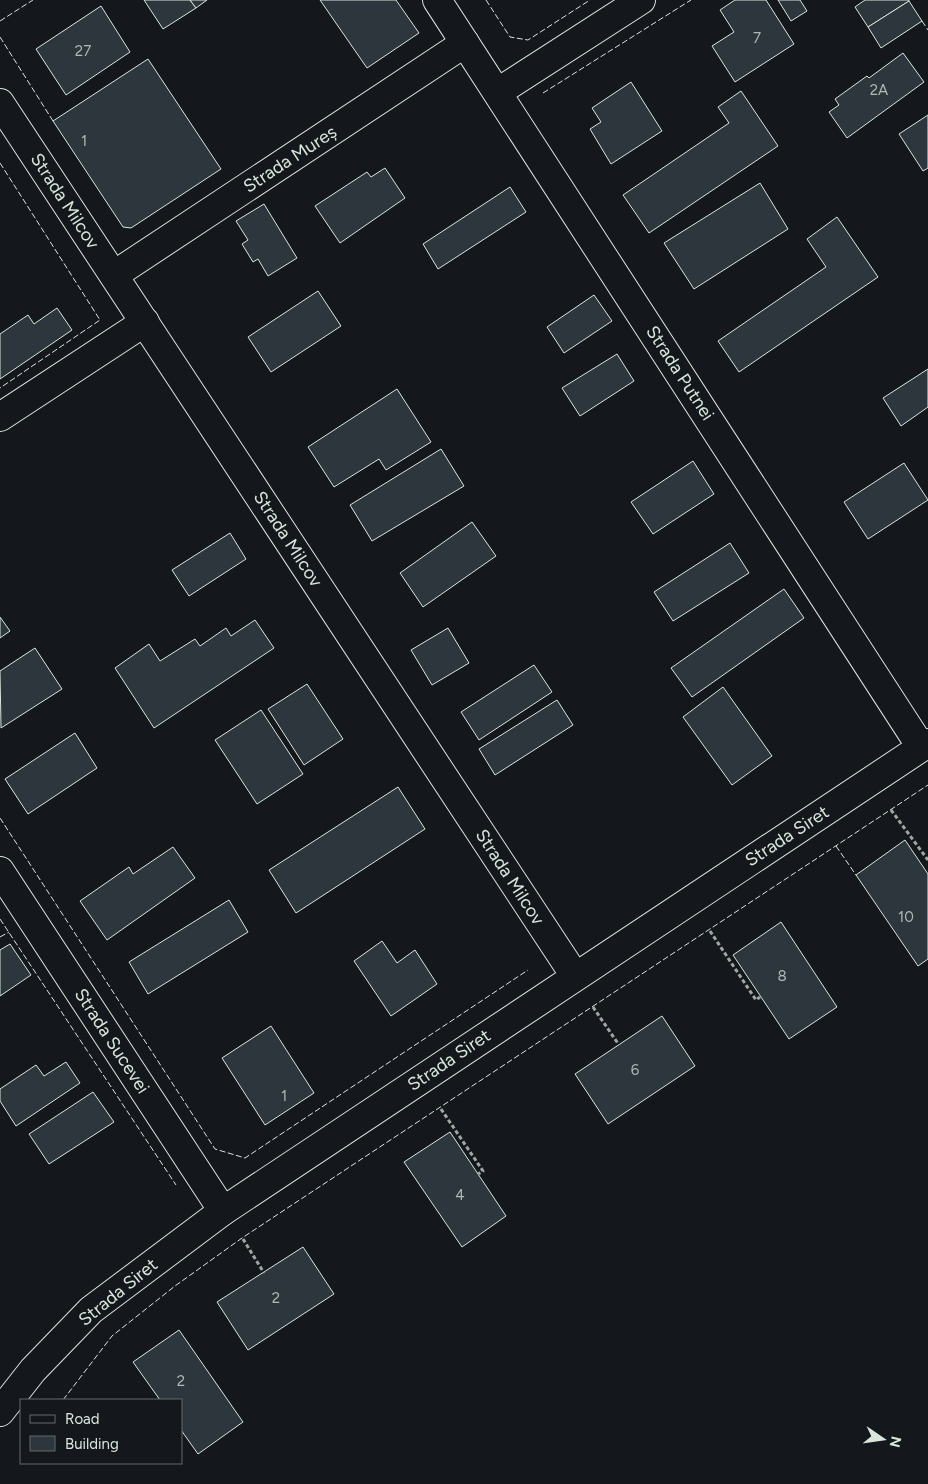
<svg xmlns="http://www.w3.org/2000/svg" width="928" height="1484" viewBox="0 0 928 1484" font-family="Figtree,sans-serif">
<style>
.building{fill:#2c363c;stroke:#d8e6dc}
.lines{fill:none;stroke-linecap:round;stroke-linejoin:round}
.minor-casing{stroke:#d8e6dc;stroke-width:30}
.path{stroke:#9da8a2;stroke-width:3;stroke-dasharray:4 2.5;stroke-linecap:butt}
.minor{stroke:#14181c;stroke-width:28}
.fence{stroke:#d8e6dc;stroke-width:1;stroke-dasharray:6 2.5;stroke-linecap:butt}
.labels{text-anchor:middle;dominant-baseline:central;stroke-width:4;stroke-linejoin:round;paint-order:stroke}
.number-label{font-size:15px;fill:#adbab4}
.street-label{font-size:18px;fill:#d8e6dc;stroke:#14181c}
</style>
<rect width="100%" height="100%" fill="#14181c"/>
<!-- building -->
<g class="building">
<polygon points="144,0 190,0 196,8 163,29"/>
<polygon points="190,0 207,0 196,8"/>
<polygon points="320,0 396,0 419,33 367,68"/>
<polygon points="735,0 766,0 794,44 735,82 712,46 734,32 720,10"/>
<polygon points="778,0 800,0 807,11 791,21"/>
<polygon points="865,0 909,0 909,1 868,27 855,7"/>
<polygon points="909,1 922,21 881,48 868,27"/>
<polygon points="101,6 130,52 66,95 36,49"/>
<polygon points="903,53 924,82 847,138 829,112 839,105 835,99 867,76 869,78"/>
<polygon points="148,59 221,169 131,228 123,227 53,121"/>
<polygon points="631,82 662,131 611,164 590,129 601,122 592,108"/>
<polygon points="741,91 778,146 649,233 623,195 729,123 718,107"/>
<polygon points="928,115 928,168 923,171 899,134"/>
<polygon points="385,168 405,198 340,243 315,206 367,172 371,177"/>
<polygon points="760,183 788,229 694,289 664,243"/>
<polygon points="510,187 526,212 438,269 423,244"/>
<polygon points="264,204 297,258 268,276 258,259 253,262 242,244 248,240 236,221"/>
<polygon points="837,217 878,277 739,372 718,341 826,267 807,239"/>
<polygon points="318,291 341,326 271,372 248,337"/>
<polygon points="594,295 612,321 564,353 547,327"/>
<polygon points="57,308 72,330 0,379 0,334 28,315 34,324"/>
<polygon points="617,354 634,381 580,416 562,388"/>
<polygon points="928,369 928,407 901,426 883,398"/>
<polygon points="397,389 431,442 386,470 379,459 334,487 308,447"/>
<polygon points="441,449 464,486 372,541 350,505"/>
<polygon points="693,461 714,494 653,534 631,502"/>
<polygon points="904,463 928,500 868,539 844,502"/>
<polygon points="472,522 496,556 423,607 400,573"/>
<polygon points="230,533 246,559 189,596 172,570"/>
<polygon points="730,543 749,573 673,621 654,592"/>
<polygon points="784,589 804,618 692,697 671,668"/>
<polygon points="0,617 10,631 0,638"/>
<polygon points="255,620 274,648 154,728 115,668 149,644 160,661 195,639 200,646 226,628 231,636"/>
<polygon points="448,628 469,663 432,685 411,650"/>
<polygon points="35,648 62,689 1,728 0,671"/>
<polygon points="534,665 552,692 479,740 461,712"/>
<polygon points="307,684 343,739 304,765 268,709"/>
<polygon points="723,687 772,756 732,785 683,717"/>
<polygon points="557,700 573,725 495,775 479,749"/>
<polygon points="261,710 303,774 257,804 215,740"/>
<polygon points="75,733 97,768 28,814 5,779"/>
<polygon points="398,787 425,829 296,913 269,870"/>
<polygon points="905,840 928,874 928,959 918,966 856,875"/>
<polygon points="173,847 195,878 107,940 80,901 129,867 133,874"/>
<polygon points="229,900 248,932 148,994 129,962"/>
<polygon points="781,922 837,1007 789,1039 733,955"/>
<polygon points="382,941 397,963 415,950 437,984 391,1016 354,961"/>
<polygon points="10,944 31,975 0,996 0,950"/>
<polygon points="662,1016 695,1066 608,1124 575,1074"/>
<polygon points="271,1026 314,1093 265,1125 222,1058"/>
<polygon points="66,1062 80,1083 16,1126 0,1101 0,1089 36,1065 44,1076"/>
<polygon points="93,1092 114,1122 49,1164 29,1134"/>
<polygon points="450,1132 506,1216 462,1247 404,1162"/>
<polygon points="303,1247 334,1294 248,1350 217,1302"/>
<polygon points="179,1330 243,1422 198,1454 181,1430 181,1400 160,1400 133,1362"/>
</g>
<g class="lines">
<!-- minor casing -->
<g class="minor-casing">
<g id="minor">
<polyline points="437,0 921,747"/>
<polyline points="498,92 641,0"/>
<polyline points="0,103 575,976"/>
<polyline points="114,275 465,43"/>
<polyline points="0,417 145,322"/>
<polyline points="0,871 223,1211"/>
<polyline points="0,1412 33,1370 91,1310 223,1211 928,743"/>
</g>
</g>
<!-- path -->
<g class="path">
<polyline points="891,810 928,860"/>
<polyline points="710,931 756,1000 760,997"/>
<polyline points="593,1007 619,1045"/>
<polyline points="441,1109 483,1171 478,1174"/>
<polyline points="243,1239 264,1273"/>
</g>
<!-- minor -->
<use href="#minor" class="minor"/>
<!-- fence -->
<g class="fence">
<polyline points="486,0 510,37 528,40 590,0"/>
<polyline points="0,21 33,0"/>
<polyline points="922,21 928,30"/>
<polyline points="0,37 53,121"/>
<polyline points="543,93 691,0"/>
<polyline points="0,163 100,320 0,388"/>
<polyline points="0,818 215,1149 245,1158 528,970"/>
<polyline points="836,846 856,875"/>
<polyline points="0,919 176,1185"/>
<polyline points="0,937 9,932"/>
<polyline points="63,1400 112,1336 175,1286 242,1238 928,785"/>
</g>
</g>
<g class="labels">
<!-- number labels -->
<g class="number-label">
<text x="757" y="38">7</text>
<text x="83" y="51">27</text>
<text x="879" y="90">2A</text>
<text x="84" y="141">1</text>
<text x="906" y="917">10</text>
<text x="782" y="976">8</text>
<text x="635" y="1070">6</text>
<text x="284" y="1096">1</text>
<text x="460" y="1195">4</text>
<text x="276" y="1298">2</text>
<text x="181" y="1381">2</text>
</g>
<!-- street labels -->
<g class="street-label">
<text transform="translate(290 159) rotate(-33)">Strada Mureș</text>
<text transform="translate(65 201) rotate(57)">Strada Milcov</text>
<text transform="translate(680 373) rotate(57)">Strada Putnei</text>
<text transform="translate(288 539) rotate(57)">Strada Milcov</text>
<text transform="translate(787 836) rotate(-33)">Strada Siret</text>
<text transform="translate(510 877) rotate(57)">Strada Milcov</text>
<text transform="translate(112 1041) rotate(57)">Strada Sucevei</text>
<text transform="translate(449 1060) rotate(-34)">Strada Siret</text>
<text transform="translate(118 1292) rotate(-39)">Strada Siret</text>
</g>
</g>
<!-- legend -->
<rect x="20" y="1399" width="162" height="65" fill="#14181c" stroke="#626a69"/>
<rect x="30" y="1415" width="25" height="8" fill="#14181c" stroke="#626a69"/>
<text x="65" y="1424" font-size="15" fill="#d8e6dc">Road</text>
<rect x="30" y="1436" width="25" height="15" fill="#2c363c" stroke="#626a69"/>
<text x="65" y="1449" font-size="15" fill="#d8e6dc">Building</text>
<!-- north arrow -->
<g transform="translate(883 1439) rotate(103)" stroke="#14181c" stroke-width="4" paint-order="stroke">
<path d="M0-4L9 19L0 12L-9 19Z" fill="#d8e6dc"/>
<text y="-8" font-size="14" font-weight="bold" text-anchor="middle" fill="#d8e6dc">N</text>
</g>
</svg>
